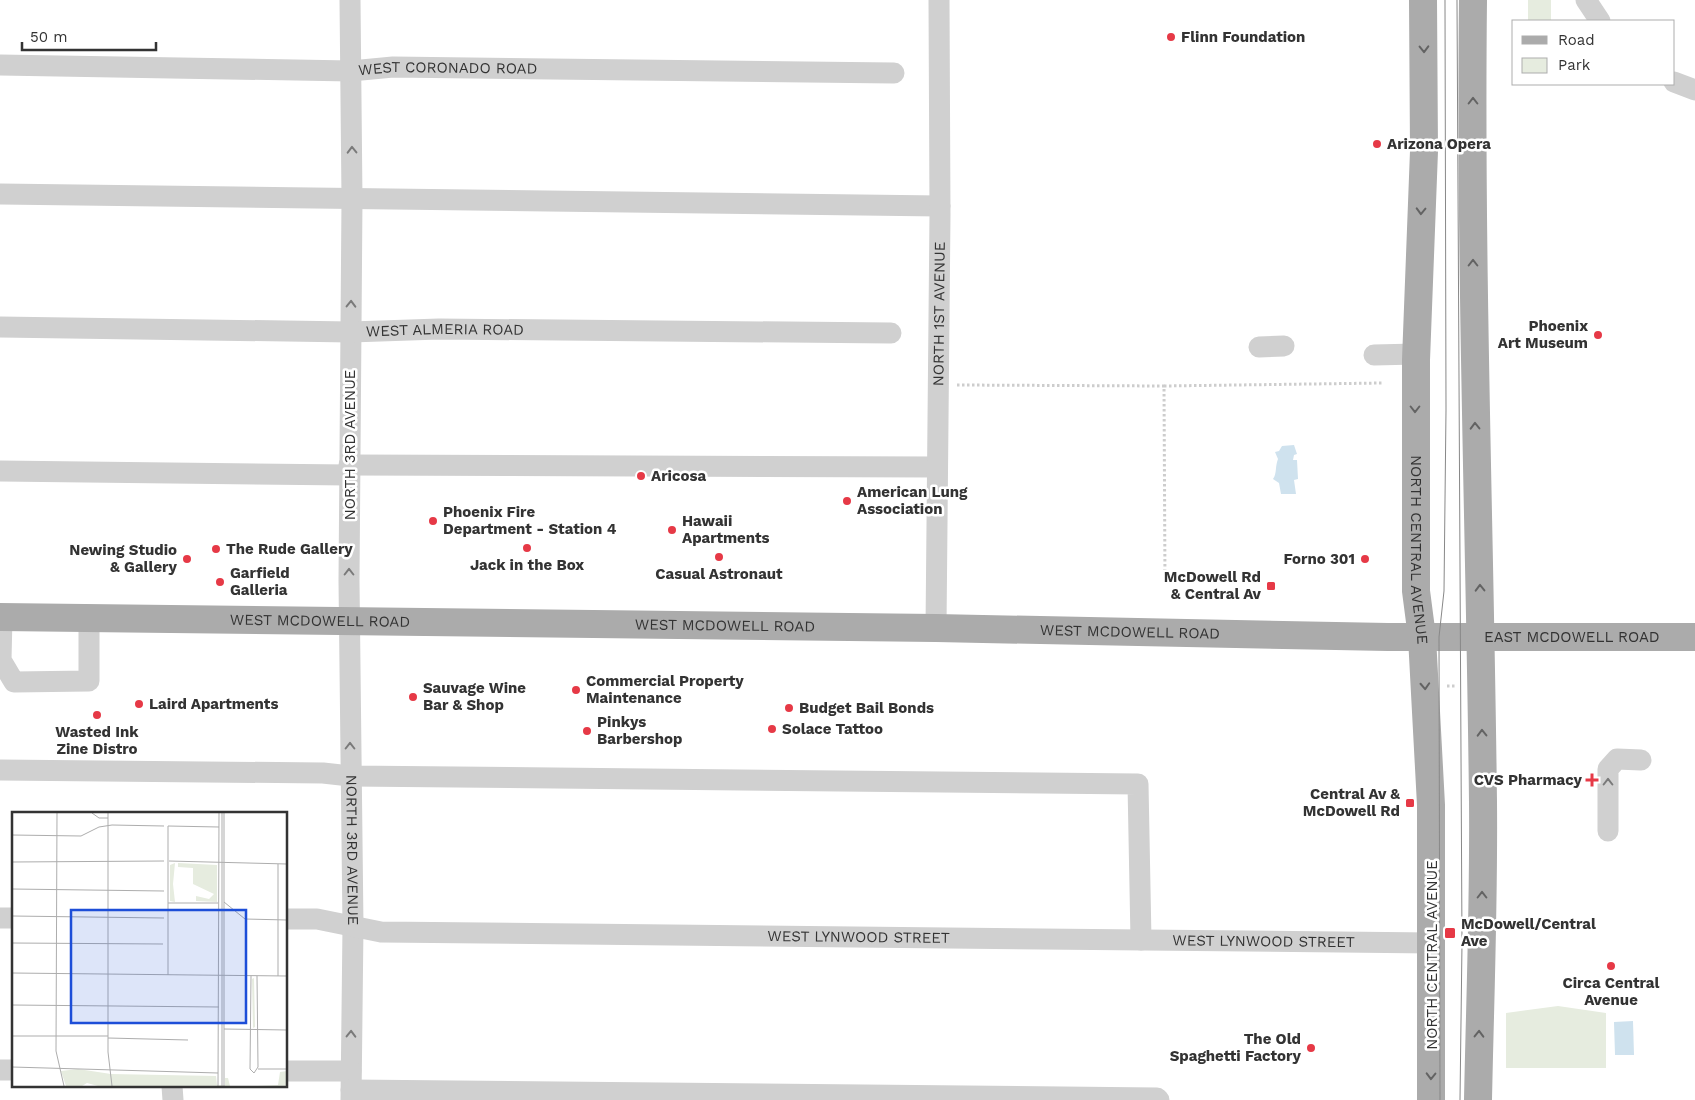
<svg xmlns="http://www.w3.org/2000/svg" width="1695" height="1100" viewBox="0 0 1695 1100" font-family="'Work Sans',sans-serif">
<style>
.green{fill:#e6ecdf}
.water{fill:#cfe2ee}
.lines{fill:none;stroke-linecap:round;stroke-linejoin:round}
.path{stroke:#cdcdcd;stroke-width:3;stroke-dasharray:2.5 2.5;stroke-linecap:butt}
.minor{stroke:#d0d0d0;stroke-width:21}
.major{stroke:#ababab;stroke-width:28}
.tram{stroke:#888;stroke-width:1}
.oneway{stroke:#636363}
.oneway2{stroke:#7a7a7a}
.poi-dot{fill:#e63946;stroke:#fff;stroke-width:2}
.labels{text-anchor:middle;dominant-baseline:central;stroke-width:5;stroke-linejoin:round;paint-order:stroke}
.poi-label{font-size:15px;font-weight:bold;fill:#333;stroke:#fff;text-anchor:start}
.street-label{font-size:15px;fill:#333;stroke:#fff}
.inset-road{fill:none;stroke:#adadad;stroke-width:1}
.view{fill:#1d4ed8;fill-opacity:0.15;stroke:#1d4ed8;stroke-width:2.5}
.inset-edge{fill:none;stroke:#333;stroke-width:2.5}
</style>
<rect width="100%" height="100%" fill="#fff"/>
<!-- green -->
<g class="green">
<rect x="1528" y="0" width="23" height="21"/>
<polygon points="1558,1006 1606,1013 1606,1068 1506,1068 1506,1013"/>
</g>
<!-- water -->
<g class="water">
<path d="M1294,445L1297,454L1294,455L1293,460H1297L1298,479L1294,480L1296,494H1281L1279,483L1273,479C1277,474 1275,466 1278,459L1275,452L1279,451L1282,446Z"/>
<polygon points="1633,1021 1634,1055 1615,1055 1614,1022"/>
</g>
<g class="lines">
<!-- path -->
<g class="path">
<polyline points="957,385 1164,386 1165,583"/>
<polyline points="1164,386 1383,383"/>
<polyline points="1447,686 1457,686"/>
</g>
<!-- minor -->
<g class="minor">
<path id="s1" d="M350,0L352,199L349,581L353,926L351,1100"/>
<polyline points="1586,0 1600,21"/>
<path id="s2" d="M0,65L351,71L393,67L894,73"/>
<polyline points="1674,82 1695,90"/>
<polyline points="0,194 940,206"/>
<path id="s3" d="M0,327L351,332L439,329L891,333"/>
<polyline points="1259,347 1284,346"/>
<polyline points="1374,355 1416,354"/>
<polyline points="349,465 937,467"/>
<polyline points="0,471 349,475"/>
<polyline points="2,617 1,660 14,682 89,681 89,618"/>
<path id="s4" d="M936,628L940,214L939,0"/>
<polyline points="0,770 323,773 350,776 1138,784 1141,940"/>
<polyline points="1608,831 1608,769 1617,759 1641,760"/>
<polyline points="0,918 14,918"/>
<path id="s5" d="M286,919H317L381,932L1432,943"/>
<polyline points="0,1070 14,1070"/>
<polyline points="286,1071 351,1071"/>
<polyline points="172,1086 173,1100"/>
<polyline points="351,1090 1157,1098 1159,1100"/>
</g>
<!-- major -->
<g class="major">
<path id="s6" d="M1423,0L1424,151L1416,360V591L1422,637L1431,805V1100"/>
<path d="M1473,0C1470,268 1480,534 1483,802C1484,901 1480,1001 1478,1100"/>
<path id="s7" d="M0,617L936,628L1388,637H1695"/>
</g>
<!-- tram -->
<g class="tram">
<polyline points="1457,0 1462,943 1460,1100"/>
<polyline points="1440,1100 1439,637 1444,591 1446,410 1445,0"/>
</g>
</g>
<!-- one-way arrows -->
<defs><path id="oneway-chevron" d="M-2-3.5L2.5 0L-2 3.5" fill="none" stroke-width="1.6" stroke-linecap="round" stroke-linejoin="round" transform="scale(1.25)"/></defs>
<g class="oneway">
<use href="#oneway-chevron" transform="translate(1424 49) rotate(89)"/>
<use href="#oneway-chevron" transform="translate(1473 101) rotate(-90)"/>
<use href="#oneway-chevron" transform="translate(1421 211) rotate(92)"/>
<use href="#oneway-chevron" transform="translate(1473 263) rotate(-90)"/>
<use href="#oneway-chevron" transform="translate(1415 409) rotate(90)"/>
<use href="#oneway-chevron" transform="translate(1475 426) rotate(-91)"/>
<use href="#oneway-chevron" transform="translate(1480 588) rotate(-91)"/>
<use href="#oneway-chevron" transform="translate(1425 686) rotate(87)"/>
<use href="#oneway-chevron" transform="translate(1482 733) rotate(-91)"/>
<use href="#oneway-chevron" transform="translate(1482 895) rotate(-90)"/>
<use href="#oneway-chevron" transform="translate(1479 1034) rotate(-89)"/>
<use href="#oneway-chevron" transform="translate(1431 1076) rotate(91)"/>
</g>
<g class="oneway2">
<use href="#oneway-chevron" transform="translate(352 150) rotate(-91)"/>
<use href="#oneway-chevron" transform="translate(351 304) rotate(-89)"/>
<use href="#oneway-chevron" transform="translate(349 572) rotate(-90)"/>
<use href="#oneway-chevron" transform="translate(350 746) rotate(-90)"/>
<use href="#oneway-chevron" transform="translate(1608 782) rotate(-90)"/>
<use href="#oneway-chevron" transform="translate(351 1034) rotate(-89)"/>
</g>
<!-- markers -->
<g class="poi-dot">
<circle cx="1171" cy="37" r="5"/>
<circle cx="1377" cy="144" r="5"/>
<circle cx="1598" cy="335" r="5"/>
<circle cx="641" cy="476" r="5"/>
<circle cx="847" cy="501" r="5"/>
<circle cx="433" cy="521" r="5"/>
<circle cx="672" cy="530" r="5"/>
<circle cx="527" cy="548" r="5"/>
<circle cx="216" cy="549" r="5"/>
<circle cx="719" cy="557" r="5"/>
<circle cx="187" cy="559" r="5"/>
<circle cx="1365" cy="559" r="5"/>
<circle cx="220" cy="582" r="5"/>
<rect x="1266" y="581" width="10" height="10" rx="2.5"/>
<circle cx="576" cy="690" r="5"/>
<circle cx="413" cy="697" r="5"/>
<circle cx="139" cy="704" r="5"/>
<circle cx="789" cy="708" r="5"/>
<circle cx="97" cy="715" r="5"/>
<circle cx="772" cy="729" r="5"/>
<circle cx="587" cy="731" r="5"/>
<path d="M1589.5 772.5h5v5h5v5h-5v5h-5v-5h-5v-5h5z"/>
<rect x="1405" y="798" width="10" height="10" rx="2.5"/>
<rect x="1444" y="927" width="12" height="12" rx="2.5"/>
<circle cx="1611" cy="966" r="5"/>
<circle cx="1311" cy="1048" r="5"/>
</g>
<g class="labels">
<!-- poi labels -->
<g class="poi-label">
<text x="1181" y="37">Flinn Foundation</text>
<text x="1387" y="144">Arizona Opera</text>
<text x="1588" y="326" text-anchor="end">Phoenix<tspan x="1588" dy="17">Art Museum</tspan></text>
<text x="651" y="476">Aricosa</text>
<text x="857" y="492">American Lung<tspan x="857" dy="17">Association</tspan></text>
<text x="443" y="512">Phoenix Fire<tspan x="443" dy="17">Department - Station 4</tspan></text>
<text x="682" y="521">Hawaii<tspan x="682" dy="17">Apartments</tspan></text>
<text x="226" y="549">The Rude Gallery</text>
<text x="177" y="550" text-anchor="end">Newing Studio<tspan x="177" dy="17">&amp; Gallery</tspan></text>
<text x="1355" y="559" text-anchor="end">Forno 301</text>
<text x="527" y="565" text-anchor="middle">Jack in the Box</text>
<text x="230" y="573">Garfield<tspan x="230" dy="17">Galleria</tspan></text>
<text x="719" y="574" text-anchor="middle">Casual Astronaut</text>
<text x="1261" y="577" text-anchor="end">McDowell Rd<tspan x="1261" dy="17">&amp; Central Av</tspan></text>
<text x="586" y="681">Commercial Property<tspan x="586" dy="17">Maintenance</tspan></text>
<text x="423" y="688">Sauvage Wine<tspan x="423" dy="17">Bar &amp; Shop</tspan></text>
<text x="149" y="704">Laird Apartments</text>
<text x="799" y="708">Budget Bail Bonds</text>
<text x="597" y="722">Pinkys<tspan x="597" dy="17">Barbershop</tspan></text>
<text x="782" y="729">Solace Tattoo</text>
<text x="97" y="732" text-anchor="middle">Wasted Ink<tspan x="97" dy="17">Zine Distro</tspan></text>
<text x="1582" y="780" text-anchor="end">CVS Pharmacy</text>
<text x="1400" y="794" text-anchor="end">Central Av &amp;<tspan x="1400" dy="17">McDowell Rd</tspan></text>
<text x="1461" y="924">McDowell/Central<tspan x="1461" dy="17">Ave</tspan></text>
<text x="1611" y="983" text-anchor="middle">Circa Central<tspan x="1611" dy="17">Avenue</tspan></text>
<text x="1301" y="1039" text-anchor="end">The Old<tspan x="1301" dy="17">Spaghetti Factory</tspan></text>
</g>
<!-- street labels -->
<g class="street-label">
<text stroke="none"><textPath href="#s2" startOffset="448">WEST CORONADO ROAD</textPath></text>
<text stroke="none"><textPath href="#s4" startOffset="314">NORTH 1ST AVENUE</textPath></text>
<text stroke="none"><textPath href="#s3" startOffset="445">WEST ALMERIA ROAD</textPath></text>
<text transform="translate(350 445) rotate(-90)">NORTH 3RD AVENUE</text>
<text stroke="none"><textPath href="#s6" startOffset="550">NORTH CENTRAL AVENUE</textPath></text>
<text stroke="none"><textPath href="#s7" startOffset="320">WEST MCDOWELL ROAD</textPath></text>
<text stroke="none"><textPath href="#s7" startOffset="725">WEST MCDOWELL ROAD</textPath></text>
<text stroke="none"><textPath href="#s7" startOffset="1130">WEST MCDOWELL ROAD</textPath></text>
<text stroke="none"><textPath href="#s7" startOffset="1572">EAST MCDOWELL ROAD</textPath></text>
<text stroke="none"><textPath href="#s1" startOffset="850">NORTH 3RD AVENUE</textPath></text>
<text stroke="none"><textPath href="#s5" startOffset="574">WEST LYNWOOD STREET</textPath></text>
<text stroke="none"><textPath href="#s5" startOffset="979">WEST LYNWOOD STREET</textPath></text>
<text transform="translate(1432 955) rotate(-90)">NORTH CENTRAL AVENUE</text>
</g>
</g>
<!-- overview -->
<g transform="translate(12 812)">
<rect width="275" height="275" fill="#fff"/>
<path d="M163,51L161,72L163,90L158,89V53ZM166,51L205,53V90L184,89V84L197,87L202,82L181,72V56L166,55ZM242,166L243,215L241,216L240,167ZM66,257L99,262L204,264L205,273H213V266H216L218,274H86L75,271L70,274H54L49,259ZM275,259V274H245L266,273L268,260Z" fill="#e6ecdf"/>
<path class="inset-road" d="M45,1L44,239L52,274M80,1L87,6H96M96,1V240L100,274M210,1V274M212,1V274M0,23L69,24L87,15L100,13L152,14M157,49L275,52M0,50L152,49M0,77L152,79M212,90L233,107L275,108M156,91H206M0,104L152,106M0,131L151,132M0,161L275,164M156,163V14L207,15M239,164L238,257L242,261L246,255L245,164M266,164V52M0,193L207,195M212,217L275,218M0,224H96M96,226L176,228M0,255L206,261M246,257H275M206,274L207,1"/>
<path class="view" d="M59,98H234V211H59Z"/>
<rect width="275" height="275" class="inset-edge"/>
</g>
<!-- legend -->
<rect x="1512" y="20" width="162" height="65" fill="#ffffff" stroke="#adadad"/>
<rect x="1522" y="36" width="25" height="8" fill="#ababab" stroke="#adadad"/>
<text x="1558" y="45" font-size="15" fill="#333333">Road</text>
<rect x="1522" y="58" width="25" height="15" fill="#e6ecdf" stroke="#adadad"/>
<text x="1558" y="70" font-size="15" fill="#333333">Park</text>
<!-- scale -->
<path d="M22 42v8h134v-8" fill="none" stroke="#333333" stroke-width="2.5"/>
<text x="30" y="42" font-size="15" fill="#333333" stroke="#ffffff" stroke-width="4" paint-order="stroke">50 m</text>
</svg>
